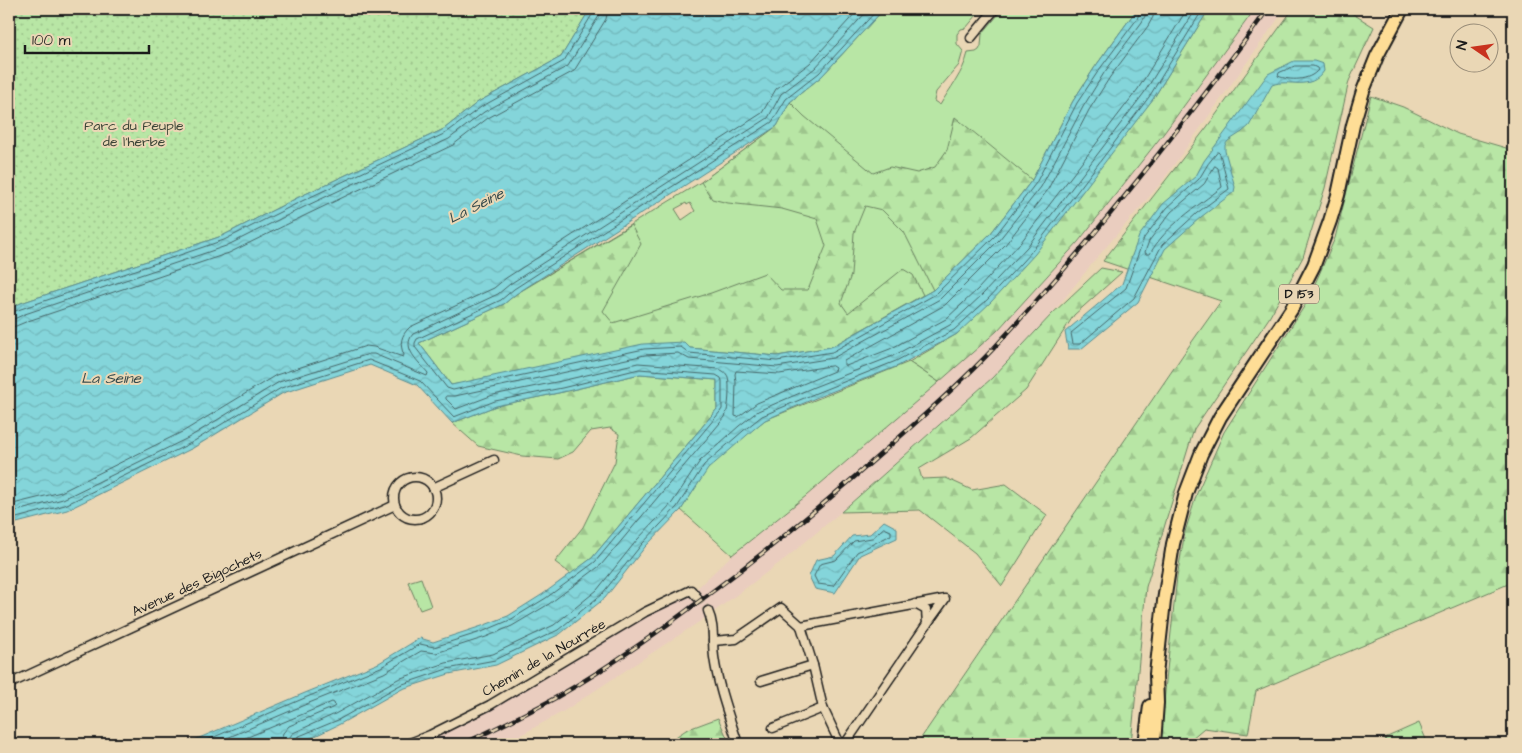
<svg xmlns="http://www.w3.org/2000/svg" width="1522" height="753" viewBox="0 0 1522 753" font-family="'Architects Daughter',sans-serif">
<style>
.built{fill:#eacdbf}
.green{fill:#b8e6a5;stroke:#6a8160;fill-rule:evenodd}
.forest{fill:url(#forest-firs);stroke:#6a8160}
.park{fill:url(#park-dots);stroke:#6a8160}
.water{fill:url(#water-waves);stroke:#5a8b8e}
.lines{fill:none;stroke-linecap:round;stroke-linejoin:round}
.shore{stroke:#466668;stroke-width:1}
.street-tunnel{stroke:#c1b296;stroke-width:8;stroke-dasharray:8 4;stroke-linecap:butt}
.street-casing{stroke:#1c1c1c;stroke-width:11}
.primary-casing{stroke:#1c1c1c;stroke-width:16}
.street{stroke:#ead7b5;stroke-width:8}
.primary{stroke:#fedd96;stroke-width:12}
.rail-casing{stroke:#1c1c1c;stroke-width:4.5}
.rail{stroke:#ead7b5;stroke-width:2.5;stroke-dasharray:8;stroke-linecap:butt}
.labels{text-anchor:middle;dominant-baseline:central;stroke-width:4;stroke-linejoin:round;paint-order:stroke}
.shield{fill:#ead7b5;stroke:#5a544a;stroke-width:1}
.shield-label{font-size:12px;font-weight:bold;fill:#1c1c1c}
.park-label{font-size:14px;fill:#3b4437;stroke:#ead7b5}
.street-label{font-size:14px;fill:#1c1c1c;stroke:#ead7b5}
.water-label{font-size:15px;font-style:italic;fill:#364a4c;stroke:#ead7b5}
</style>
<defs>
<pattern id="forest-firs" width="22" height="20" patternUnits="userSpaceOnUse" patternTransform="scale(1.25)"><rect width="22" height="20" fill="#b8e6a5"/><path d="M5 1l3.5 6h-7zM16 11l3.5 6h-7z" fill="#9ec58d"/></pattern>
<pattern id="park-dots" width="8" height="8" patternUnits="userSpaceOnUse" patternTransform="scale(1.25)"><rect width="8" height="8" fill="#b8e6a5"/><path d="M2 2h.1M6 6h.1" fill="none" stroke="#9ec58d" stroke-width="1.8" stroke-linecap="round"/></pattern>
<pattern id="water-waves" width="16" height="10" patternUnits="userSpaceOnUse" patternTransform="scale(1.25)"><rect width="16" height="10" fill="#84d5da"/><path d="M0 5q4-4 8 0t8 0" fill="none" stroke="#71b6ba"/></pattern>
</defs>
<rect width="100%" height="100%" fill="#ead7b5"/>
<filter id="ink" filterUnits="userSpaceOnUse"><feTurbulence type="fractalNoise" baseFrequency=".02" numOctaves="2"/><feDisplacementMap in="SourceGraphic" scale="10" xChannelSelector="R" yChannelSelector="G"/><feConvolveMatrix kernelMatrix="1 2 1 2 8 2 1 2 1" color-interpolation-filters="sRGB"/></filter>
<g filter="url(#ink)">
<!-- built -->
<polygon class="built" points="1255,9 1285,9 1161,183 1095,260 1052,314 992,378 841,512 786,558 708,616 564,711 512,740 503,744 412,744 521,691 612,637 650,615 689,596 732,555 806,496 997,331 1078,242 1164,133"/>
<!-- green -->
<g class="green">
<path d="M884,9H982L966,28L961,29L957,34V44L963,51L959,65L936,92L934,101L940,105C950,88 963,73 968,53L976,52L979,50L981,46L982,34L1003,9H1137L1095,67L1073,101L1032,180L933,290L831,347L451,385L516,294L701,182L777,126L790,102L822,76ZM686,203L687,205L690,203L695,211L682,220L675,209Z"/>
<polygon points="909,362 939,382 806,496 732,555 681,510 712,461 765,420"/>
<polygon points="421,578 431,606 420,610 408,582"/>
<polygon points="1419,723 1428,744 1387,744 1385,738"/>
</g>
<!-- forest -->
<g class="forest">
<polygon points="1209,9 1255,9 1164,133 1078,242 997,331 939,382 909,362 957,334 1153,99"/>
<polygon points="1293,9 1345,9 1374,27 1349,81 1325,188 1303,257 1269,318 1194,429 1146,587 1131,744 917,744 1189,346 1221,301 1103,261 1207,127"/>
<polygon points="1371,96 1403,107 1458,134 1513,150 1513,582 1256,691 1248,734 1204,728 1185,744 1160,744 1168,660 1177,577 1185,532 1197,493 1224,432 1307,302 1335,238"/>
<polygon points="790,102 804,116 873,173 890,167 917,173 935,167 947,150 955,117 1032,180 991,233 933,290 904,232 882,210 865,206 854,233 851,275 841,303 848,313 903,269 913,275 923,295 831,347 777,356 690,348 451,385 419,343 504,304 516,294 631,225 641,244 603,311 613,323 711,293 765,273 781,290 808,290 826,246 817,219 782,209 728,203 712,199 701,182 777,126"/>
<polygon points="1101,268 1122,272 1074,315 1026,390 971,438 919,469 922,479 946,478 972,490 1006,484 1047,515 1002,586 975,553 920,510 841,512 992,378 1052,314"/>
<polygon points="640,374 717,380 717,409 592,558 571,574 555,562 583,527 615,462 619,434 610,428 591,431 573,452 558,459 522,456 478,446 452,423 496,406 563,392"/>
<polygon points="718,718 730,744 650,744 651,742 671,740 686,730"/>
</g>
<!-- park -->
<polygon class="park" points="9,9 590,9 561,57 478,102 444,129 299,197 222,236 21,303 9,309"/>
<!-- water -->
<g class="water">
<polygon points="590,9 884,9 822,76 790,102 777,126 516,294 504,304 419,343 451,385 643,344 684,342 690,348 777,356 831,347 933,290 991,233 1032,180 1073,101 1095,67 1137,9 1209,9 1153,99 1035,254 991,302 957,334 898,366 818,397 765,420 754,429 708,469 681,510 645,547 605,598 560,634 496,665 449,674 402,689 340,724 313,737 293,744 185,744 305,693 379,663 420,638 433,642 482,626 508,616 543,594 592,558 717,409 717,380 640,374 563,392 496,406 452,423 417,385 370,365 283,393 193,448 67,510 9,525 9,309 21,303 222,236 299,197 444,129 478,102 561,57"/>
<path d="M1294,61H1314L1323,64L1324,71C1310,92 1289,78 1272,85L1249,126L1242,132L1228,141L1225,145V151L1235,187L1234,192L1201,217L1165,249L1138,302L1081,349H1068L1065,332L1122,284L1139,236L1163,204L1196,176L1204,161L1268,74Z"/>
<polygon points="884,521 897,528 897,538 860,555 835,593 815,589 809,576 816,560 834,556 852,536 870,534"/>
</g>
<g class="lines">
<!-- shore -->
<g class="shore">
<polyline points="878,9 819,73 786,99 772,122 514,289 501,300 417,339 415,343 415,347 447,388 453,390 644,349 681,347 689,353 777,361 832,352 936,294 995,236 1036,183 1077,103 1099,70 1137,19 1141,9"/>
<polyline points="1154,9 1153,17 1148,26 1110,77 1089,110 1047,191 1005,245 945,305 844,361 844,365 846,366 890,349 946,319 978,289 1021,242 1138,89 1187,9"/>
<path d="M1295,66H1313L1317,68L1318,70C1309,81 1290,81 1278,76L1279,73Z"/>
<polygon points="1218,152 1220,154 1229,189 1197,213 1162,245 1134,298 1080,344 1073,344 1071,333 1126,288 1144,238 1167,208 1199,179 1208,164"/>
<path d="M1215,166L1218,168L1222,187C1197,207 1165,226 1150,254H1146L1145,252L1149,241L1171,212L1204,184Z"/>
<polyline points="9,313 224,240 302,201 446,133 481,107 564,61 593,13 594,9"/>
<polyline points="9,319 14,319 25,314 226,246 304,207 449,139 484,112 568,66 599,16 600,9"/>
<polyline points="9,327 16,326 28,321 229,253 308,214 453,145 488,118 574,71 606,19 608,9"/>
<polygon points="832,366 835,368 834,371 757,403 738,417 735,416 736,382 735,374 736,371 779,374"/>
<path d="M9,505L61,492L184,431L276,375L366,346L374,347L403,357L404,355C399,344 401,335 410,327L494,288L506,278L762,113L776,89L810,63L859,9"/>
<path d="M9,513L63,499L188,438L279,382L369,354H374L427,376L428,373C419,362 401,348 413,334L498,294L510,284L768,118L781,94L815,68L869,9"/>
<polyline points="9,520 65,505 191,443 281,388 369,360 420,381 454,417 495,401 562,388 639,369 716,375 721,378 722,381 722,409 720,412 595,562 546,598 510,620 484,631 434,647 420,644 381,667 307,697 198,744"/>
<polygon points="884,528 891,531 891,535 857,552 833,586 818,584 814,576 820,564 836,560 854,541 872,538"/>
<path d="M213,744L309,703L384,673L421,651L436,653L486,637L512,626L549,604L601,565L725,417C729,410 730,384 728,377C726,372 723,371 719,369L638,363L561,381L493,395L456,409L446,399V396H455L645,355L678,353L689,359L777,367L833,358L940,299L999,240L1041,187L1083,107L1104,73L1142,22L1146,14L1147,9"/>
<polyline points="231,744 332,702 334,703 335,706 332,708 289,726 283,733 280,744"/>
<polyline points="288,744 289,738 293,733 335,714 398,679 446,663 493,654 554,625 597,590 637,540 672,503 700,461 739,426 758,411 814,387 893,356 950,325 983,294 1027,247 1144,93 1196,9"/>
<polyline points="294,744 295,740 297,737 338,720 400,685 447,669 495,660 558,630 602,594 642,544 677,507 704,465 743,431 762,416 816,393 896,361 954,330 988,299 1032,251 1149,97 1203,9"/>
</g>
<!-- street-tunnel -->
<polyline class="street-tunnel" points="697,597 708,611"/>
<!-- street casing -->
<g class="street-casing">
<g id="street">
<polyline points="971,38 995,9"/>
<circle cx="415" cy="498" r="21"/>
<polyline points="433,488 494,460"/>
<path d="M708,611C715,626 712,642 714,657C718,687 729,716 738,744"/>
<polyline points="801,626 945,599 927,624"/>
<polyline points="801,626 813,665 823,708 840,744"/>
<polyline points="713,641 736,639 781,608 801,626"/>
<polyline points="761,681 813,665"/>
<polyline points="9,684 395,505"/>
<polyline points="773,728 823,708"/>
<polyline points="407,744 430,735 490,705 645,612 691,590 697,597"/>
<polyline points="845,744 927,624 926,610 915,604"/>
</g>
</g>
<!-- primary casing -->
<g class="primary-casing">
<g id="primary">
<polyline points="1145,744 1150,706"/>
<polyline points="1154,744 1157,703 1156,674 1164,601 1173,544 1186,493 1201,454 1220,417 1291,310 1314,265 1330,221 1338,195 1353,125 1363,91 1377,56 1402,9"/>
</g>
</g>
<!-- street -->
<use href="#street" class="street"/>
<!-- primary -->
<use href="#primary" class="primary"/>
<!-- rail casing -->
<g class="rail-casing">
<path id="rail" d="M463,744C494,729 526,714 557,697C613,665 665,627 717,588C775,545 830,499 884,451C921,418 959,385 993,349C1092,242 1182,127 1268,9"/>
</g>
<!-- rail -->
<use href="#rail" class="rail"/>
</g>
</g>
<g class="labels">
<!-- shield labels -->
<rect class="shield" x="1279" y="284.5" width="40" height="19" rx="4"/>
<g class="shield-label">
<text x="1299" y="294">D 153</text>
</g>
<!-- park labels -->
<g class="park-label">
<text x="134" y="126">Parc du Peuple<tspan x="134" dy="16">de l'herbe</tspan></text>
</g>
<!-- street labels -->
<g class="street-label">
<text transform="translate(197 583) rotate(-25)">Avenue des Bigochets</text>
<text transform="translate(544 658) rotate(-30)">Chemin de la Nourrée</text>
</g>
<!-- water labels -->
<g class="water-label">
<text transform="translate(476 206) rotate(-27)">La Seine</text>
<text x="111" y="378">La Seine</text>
</g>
</g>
<!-- margin -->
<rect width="1522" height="753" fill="none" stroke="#ead7b5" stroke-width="30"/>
<rect x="15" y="15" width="1492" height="723" fill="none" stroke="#1c1c1c" stroke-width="2" filter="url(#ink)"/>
<!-- north arrow -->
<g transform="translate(1474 48) rotate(283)"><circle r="24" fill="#ead7b5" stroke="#988c78"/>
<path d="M0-4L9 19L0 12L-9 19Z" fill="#c8321e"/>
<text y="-8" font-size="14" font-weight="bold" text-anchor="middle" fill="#1c1c1c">N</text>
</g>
<!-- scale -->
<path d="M25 45v8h124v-8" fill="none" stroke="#1c1c1c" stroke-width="2.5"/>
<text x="32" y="45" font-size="15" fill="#1c1c1c" stroke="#ead7b5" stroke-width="4" paint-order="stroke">100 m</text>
</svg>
